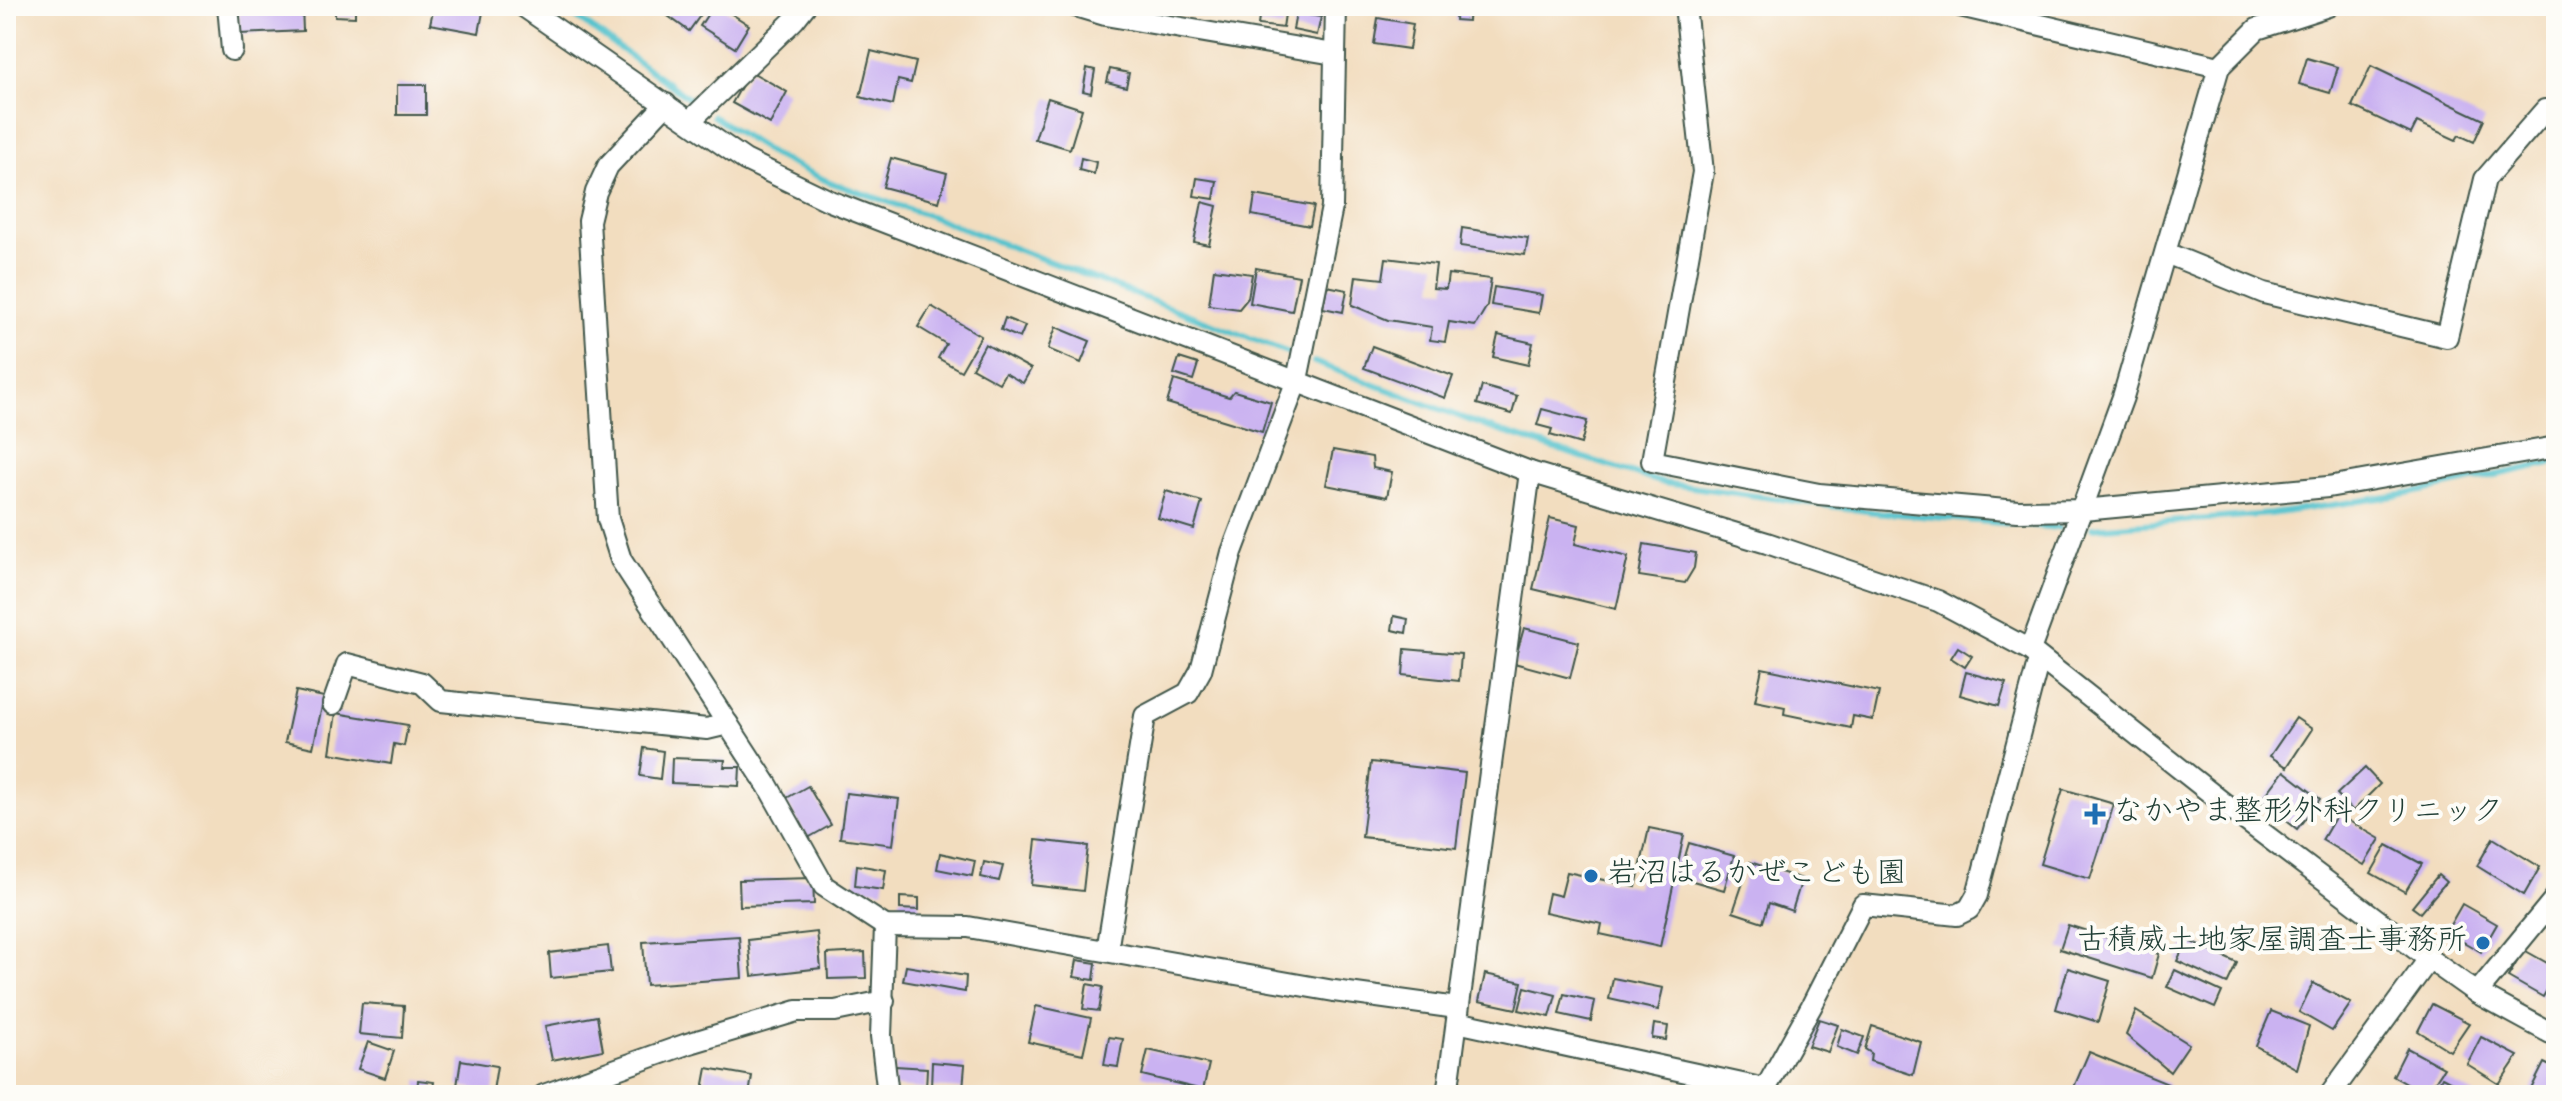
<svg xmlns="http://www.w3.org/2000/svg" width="2562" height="1101" viewBox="0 0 2562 1101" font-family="'Gochi Hand','Klee One',sans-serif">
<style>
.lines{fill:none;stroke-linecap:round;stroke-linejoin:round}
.stream{stroke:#56c3cd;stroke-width:6}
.building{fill:#cab2f1}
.minor-casing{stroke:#3f5549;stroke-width:24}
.minor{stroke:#fff;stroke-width:20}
.poi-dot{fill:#1f6fb2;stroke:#fdfcf7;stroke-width:3}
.labels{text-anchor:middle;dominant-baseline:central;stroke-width:8;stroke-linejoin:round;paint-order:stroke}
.poi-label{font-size:30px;fill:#1f3d34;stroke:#fdfcf7;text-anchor:start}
</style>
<rect width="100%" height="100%" fill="#fdfcf7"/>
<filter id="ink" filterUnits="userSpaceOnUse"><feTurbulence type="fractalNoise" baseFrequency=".0125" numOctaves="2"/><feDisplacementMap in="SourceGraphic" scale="16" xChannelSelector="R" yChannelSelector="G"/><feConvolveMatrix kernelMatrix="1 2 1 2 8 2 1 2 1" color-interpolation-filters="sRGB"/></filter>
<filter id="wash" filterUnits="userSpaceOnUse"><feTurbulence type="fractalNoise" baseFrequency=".006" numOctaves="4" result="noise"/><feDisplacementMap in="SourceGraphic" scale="32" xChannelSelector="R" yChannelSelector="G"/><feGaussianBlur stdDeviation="1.8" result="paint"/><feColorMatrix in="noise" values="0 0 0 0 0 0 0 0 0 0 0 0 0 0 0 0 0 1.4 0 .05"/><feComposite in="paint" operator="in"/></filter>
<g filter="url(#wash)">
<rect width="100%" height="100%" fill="#f2ddbf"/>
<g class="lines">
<!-- stream -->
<g class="stream">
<polyline points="561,6 691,100"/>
<polyline points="713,116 773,155 829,182 930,216 1289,353"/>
<polyline points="1314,362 1487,427 1663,483 1874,512 2059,528"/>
<polyline points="2092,528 2271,514 2408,494 2556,462"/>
</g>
</g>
<g id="blocks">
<!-- building -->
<g class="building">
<polygon points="239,6 302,6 303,31 240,34"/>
<polygon points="335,6 355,6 355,17 335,16"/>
<polygon points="434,6 484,7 479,33 430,24"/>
<polygon points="578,6 605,6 597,19"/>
<polygon points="654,6 707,6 689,31"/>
<polygon points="713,6 719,6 749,25 735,48 700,26"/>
<polygon points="1456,6 1469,6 1468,21 1455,20"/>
<polygon points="1260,11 1285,14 1283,28 1258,25"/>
<polygon points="1296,13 1321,17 1317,35 1293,30"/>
<polygon points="1378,18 1413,24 1409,49 1374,44"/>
<polygon points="871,51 916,62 911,83 898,80 893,105 860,97"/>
<polygon points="2307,58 2338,67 2330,93 2299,84"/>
<polygon points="2371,66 2484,120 2474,142 2459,135 2456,140 2417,122 2411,134 2352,106"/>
<polygon points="1087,68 1095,70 1091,93 1083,91"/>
<polygon points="1110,69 1129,73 1126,87 1107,82"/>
<polygon points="750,71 787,92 770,124 732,103"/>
<rect x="397" y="85" width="29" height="30"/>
<polygon points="1048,98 1082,109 1070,149 1035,139"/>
<polygon points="891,158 947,173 939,202 883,187"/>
<polygon points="1081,158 1096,162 1094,174 1079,170"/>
<polygon points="1197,178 1217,181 1214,199 1194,196"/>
<polygon points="1255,195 1314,206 1310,226 1252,215"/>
<polygon points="1202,202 1217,206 1209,245 1194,242"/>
<polygon points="1462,228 1528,238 1525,255 1460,246"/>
<polygon points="1386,258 1436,264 1433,288 1446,289 1448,274 1491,279 1487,306 1475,326 1449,322 1445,342 1430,340 1432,327 1388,320 1352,305 1356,276 1383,279"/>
<polygon points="1256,268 1299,276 1292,311 1250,303"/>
<polygon points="1214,269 1252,274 1248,298 1239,309 1209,305"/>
<polygon points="1327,286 1347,290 1343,312 1323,308"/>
<polygon points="1494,287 1542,295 1539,313 1491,305"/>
<polygon points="931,306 981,336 961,371 938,358 946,344 918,327"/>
<polygon points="1005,318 1025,326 1020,338 1001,330"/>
<polygon points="1056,327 1090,341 1081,363 1048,349"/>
<polygon points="1498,335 1533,343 1528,365 1493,357"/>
<polygon points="985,344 1031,369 1023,383 1005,373 999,383 972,368"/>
<polygon points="1372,346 1453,376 1445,398 1364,368"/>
<polygon points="1179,358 1198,364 1193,380 1174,374"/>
<polygon points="1174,380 1229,397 1234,391 1271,402 1262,432 1167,403"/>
<polygon points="1482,386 1517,396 1512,414 1477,404"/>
<polygon points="1542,409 1587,421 1581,444 1550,435 1552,429 1537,425"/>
<polygon points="1333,450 1372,457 1373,468 1392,472 1387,497 1326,485"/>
<polygon points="1166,491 1202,502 1194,529 1158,518"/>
<polygon points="1550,518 1579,525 1575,544 1628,557 1616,609 1533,589"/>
<polygon points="1644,544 1696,553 1694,568 1685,583 1639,576"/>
<polygon points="1394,616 1408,619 1406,633 1392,630"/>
<polygon points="1524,628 1579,642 1570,678 1514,663"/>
<polygon points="1958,647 1972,656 1965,667 1951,658"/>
<polygon points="1405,649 1461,654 1459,681 1403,675"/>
<polygon points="1762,668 1879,692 1873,720 1853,716 1851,728 1784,714 1785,707 1755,701"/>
<polygon points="1966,672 2006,683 1999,706 1960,695"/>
<polygon points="296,691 324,697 313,748 285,742"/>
<polygon points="336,713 408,725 404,746 394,744 391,764 330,753"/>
<polygon points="2296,718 2312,729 2287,767 2270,756"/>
<polygon points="644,748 663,751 660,779 640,776"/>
<polygon points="672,758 725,760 724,767 740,767 739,786 671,783"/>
<polygon points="1371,762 1465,773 1456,848 1362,837"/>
<polygon points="2365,768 2380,784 2353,811 2337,794"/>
<polygon points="2284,771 2320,799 2297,829 2261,801"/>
<polygon points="808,786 831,825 808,838 785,799"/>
<polygon points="2063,789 2114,804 2090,879 2040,864"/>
<polygon points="846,793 899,799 893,845 840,838"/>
<polygon points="2337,814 2380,839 2364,865 2322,840"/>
<polygon points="1649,828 1684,835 1660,947 1600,934 1602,924 1545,912 1549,893 1561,896 1567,872 1636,887"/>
<polygon points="2493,838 2540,867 2524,895 2477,866"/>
<polygon points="1036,840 1088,846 1083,891 1031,885"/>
<polygon points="1689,843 1734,856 1724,890 1679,877"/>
<polygon points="2387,845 2422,864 2405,892 2371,873"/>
<polygon points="940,853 975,861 972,876 937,869"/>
<polygon points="984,862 1003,866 999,881 981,877"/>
<polygon points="1750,862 1802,879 1792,911 1769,903 1763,922 1733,912"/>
<polygon points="857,865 886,870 883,890 855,886"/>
<polygon points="2438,875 2446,882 2420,913 2412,907"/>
<polygon points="813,878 814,904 740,906 739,880"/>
<polygon points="900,897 919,898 919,910 900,909"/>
<polygon points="2462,904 2497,924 2481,952 2446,932"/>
<polygon points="2068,925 2159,954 2152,978 2060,949"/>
<polygon points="817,932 821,968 752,976 748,940"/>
<polygon points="739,936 742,978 646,985 643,942"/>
<polygon points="2187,940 2237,963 2227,984 2177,961"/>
<polygon points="608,946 611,972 551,978 549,953"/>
<polygon points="2524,950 2556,968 2556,974 2543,997 2508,977"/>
<polygon points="865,952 866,978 828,979 827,954"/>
<polygon points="1077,960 1096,963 1094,980 1074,977"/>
<polygon points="906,966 966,976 965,992 903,981"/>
<polygon points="2068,968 2110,981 2098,1022 2056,1009"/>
<polygon points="2175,970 2222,992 2215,1008 2167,987"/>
<polygon points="1485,974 1522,982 1516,1009 1479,1001"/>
<polygon points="1613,978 1663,988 1658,1010 1609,999"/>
<polygon points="2313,983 2351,1003 2332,1031 2299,1012"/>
<polygon points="1087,984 1103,987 1099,1011 1083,1009"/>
<polygon points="1525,987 1556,995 1550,1017 1519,1010"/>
<polygon points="1564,994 1595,1001 1591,1021 1559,1014"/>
<polygon points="362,1003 404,1006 402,1038 359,1034"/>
<polygon points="2432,1004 2469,1023 2450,1051 2418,1031"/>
<polygon points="1036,1006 1091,1018 1083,1054 1028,1042"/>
<polygon points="2136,1011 2189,1044 2170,1072 2126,1035"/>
<polygon points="2271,1011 2309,1026 2297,1069 2256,1046"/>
<polygon points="597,1016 603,1050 552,1060 545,1026"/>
<polygon points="1819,1019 1838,1025 1828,1052 1808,1046"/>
<polygon points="1654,1024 1668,1026 1666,1040 1652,1038"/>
<polygon points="1872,1026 1921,1042 1913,1075 1870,1061 1871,1053 1865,1049"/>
<polygon points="1842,1029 1864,1037 1857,1055 1837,1047"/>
<polygon points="1109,1037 1123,1039 1118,1067 1104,1065"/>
<polygon points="2481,1037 2518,1056 2499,1084 2467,1064"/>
<polygon points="368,1042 394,1051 385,1078 358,1069"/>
<polygon points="2407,1048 2444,1068 2426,1095 2393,1076"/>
<polygon points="1148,1050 1209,1064 1203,1090 1142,1075"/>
<polygon points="2089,1052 2168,1084 2164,1095 2094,1095 2074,1087"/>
<polygon points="461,1060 497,1066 493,1091 457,1086"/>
<polygon points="932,1062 965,1065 963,1089 931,1087"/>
<polygon points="2544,1063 2556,1069 2556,1095 2537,1095 2530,1091"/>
<polygon points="895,1066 927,1068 926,1089 894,1087"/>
<polygon points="707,1068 752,1076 749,1095 702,1095"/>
<polygon points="2442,1077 2476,1095 2433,1095"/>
<polygon points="418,1080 434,1082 432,1095 417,1095"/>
</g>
</g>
</g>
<g filter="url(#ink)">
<use href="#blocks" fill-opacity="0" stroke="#3f5549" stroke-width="2"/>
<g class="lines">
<!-- minor casing -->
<g class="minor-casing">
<g id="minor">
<polyline points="228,6 232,50"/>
<polyline points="523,6 745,160 830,201 1530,472 1767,543 1938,601 2030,650 2236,813 2429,959 2477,993 2556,1036"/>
<polyline points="1075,6 1105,15 1334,54"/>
<polyline points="1685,6 1703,172 1652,461 1819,494 2018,511 2083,510 2328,487 2556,447"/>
<polyline points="1960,6 2219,67"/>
<polyline points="666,104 608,166 596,192 589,221 608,519 621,560 768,786 824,886 885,926 968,927 1334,991 1457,1008"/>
<polyline points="690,121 794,20 805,6"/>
<polyline points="2166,253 2264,293 2447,337 2485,179 2545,110 2556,111"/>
<polyline points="2030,650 2123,397 2219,67 2257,29 2328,6"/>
<polyline points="333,704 347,664 422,683 441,701 707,729 728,724"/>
<polyline points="885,926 881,1036 888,1095"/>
<polyline points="1107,951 1145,716 1188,693 1201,670 1232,552 1297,380 1332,207 1336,6"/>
<polyline points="2477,993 2556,897"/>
<polyline points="1457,1022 1765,1089"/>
<polyline points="544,1095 687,1044 797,1011 835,1011 884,1001"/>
<polyline points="1447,1095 1530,472"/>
<polyline points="1762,1095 1811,1007 1863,905 1957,915 1969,909 1977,895 2039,659"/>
<polyline points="2330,1095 2429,959"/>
</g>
</g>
<!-- minor -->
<use href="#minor" class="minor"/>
</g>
</g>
<!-- markers -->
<g class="poi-dot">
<path d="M2091 802h8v8h8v8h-8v8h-8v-8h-8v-8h8z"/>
<circle cx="1591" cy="876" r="8"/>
<circle cx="2483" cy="943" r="8"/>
</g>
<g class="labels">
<!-- poi labels -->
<g class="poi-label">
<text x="2113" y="814">なかやま整形外科クリニック</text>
<text x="1607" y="876">岩沼はるかぜこども園</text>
<text x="2467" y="943" text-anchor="end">古積威土地家屋調査士事務所</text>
</g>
</g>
<!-- margin -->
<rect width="2562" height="1101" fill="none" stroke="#fdfcf7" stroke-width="32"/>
</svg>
